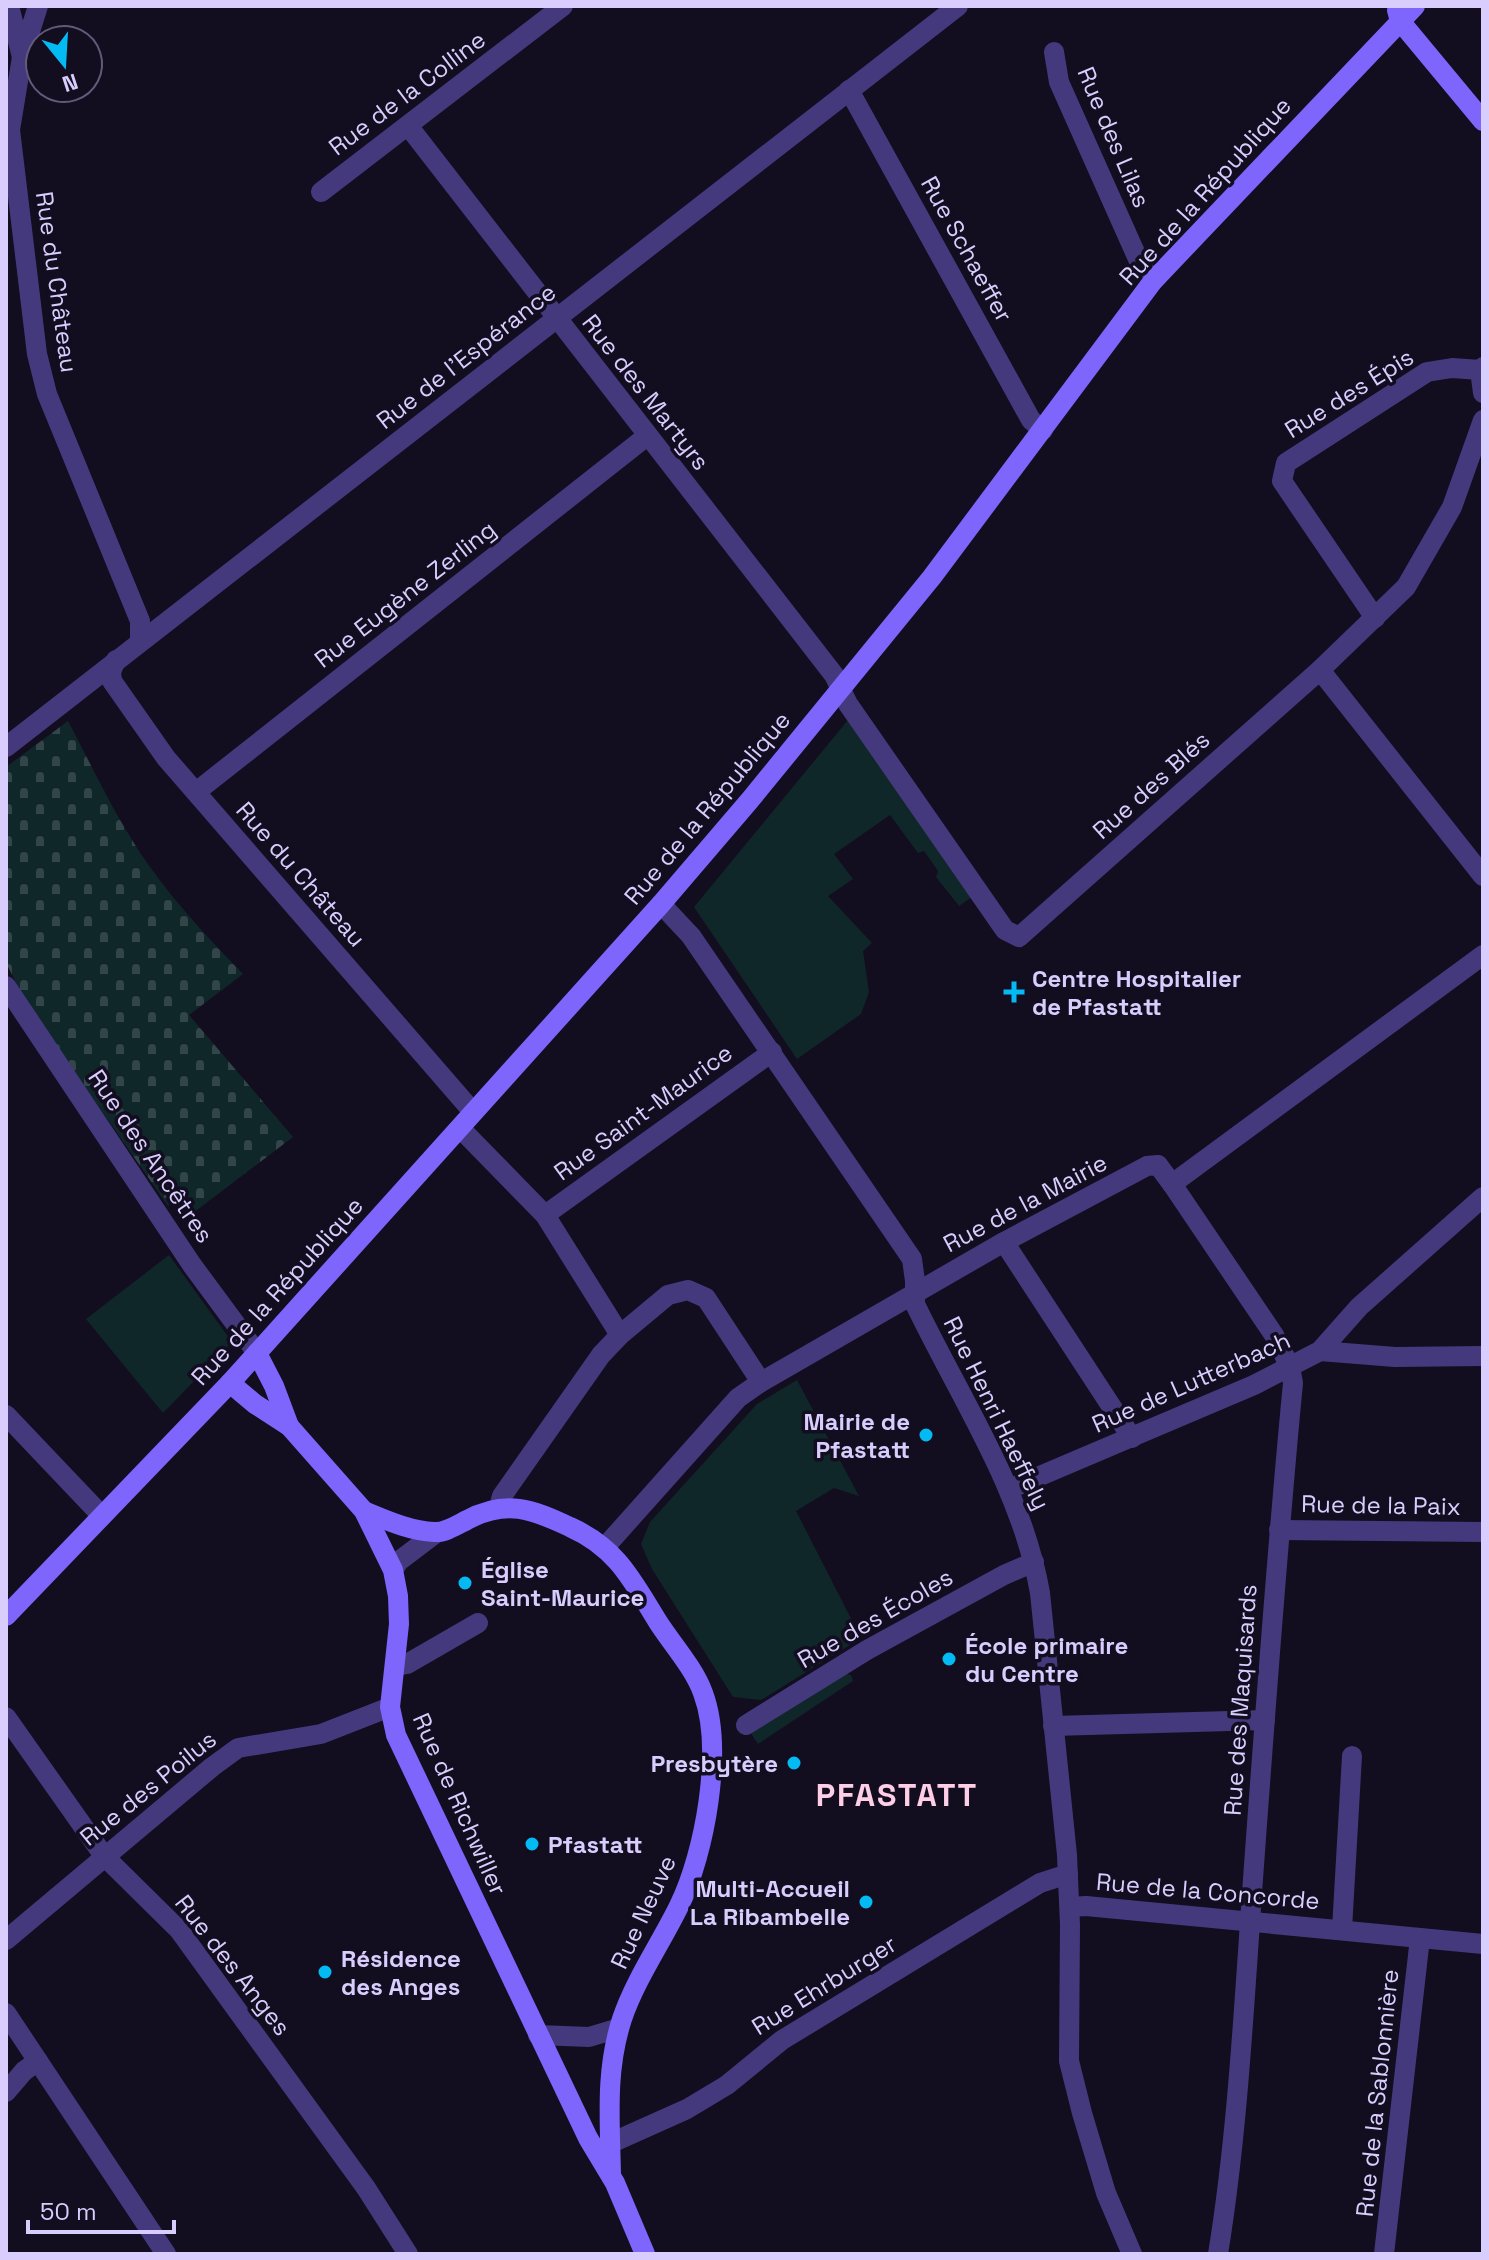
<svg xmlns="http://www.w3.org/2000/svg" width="1489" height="2260" viewBox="0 0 1489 2260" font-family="'Space Grotesk',sans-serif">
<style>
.green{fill:#102729}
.cemetery{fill:url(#cemetery-stones)}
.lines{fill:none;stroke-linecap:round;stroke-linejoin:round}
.street{stroke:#45397e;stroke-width:20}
.secondary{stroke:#7e65fc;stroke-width:20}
.poi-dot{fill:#04baf2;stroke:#130d20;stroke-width:3}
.labels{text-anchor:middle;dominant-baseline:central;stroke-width:7;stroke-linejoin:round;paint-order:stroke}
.street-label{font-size:24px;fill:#d9cdfe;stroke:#130d20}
.poi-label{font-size:24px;font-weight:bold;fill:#d9cdfe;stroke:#130d20;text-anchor:start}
.district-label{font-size:32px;font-weight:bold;letter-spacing:2px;fill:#fecee6;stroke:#130d20}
</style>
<defs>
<pattern id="cemetery-stones" width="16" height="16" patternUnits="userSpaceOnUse" patternTransform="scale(2)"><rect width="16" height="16" fill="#102729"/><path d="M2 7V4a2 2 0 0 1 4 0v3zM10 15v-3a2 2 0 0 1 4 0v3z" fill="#324549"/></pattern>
</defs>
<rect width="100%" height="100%" fill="#130d20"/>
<!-- green -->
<g class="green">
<polygon points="848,720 972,897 959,906 936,877 938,871 924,851 918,853 890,815 834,854 853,879 828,896 872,943 863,951 869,992 861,1014 797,1059 694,907"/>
<polygon points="169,1255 232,1342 163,1413 86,1319"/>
<polygon points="797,1380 859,1496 834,1488 796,1511 861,1638 761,1700 733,1697 652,1569 641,1544 650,1522 757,1404"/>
<polygon points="844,1673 851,1675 853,1681 758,1744 752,1735 752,1733"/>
</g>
<!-- cemetery -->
<path class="cemetery" d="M68,721C94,770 117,821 150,867C177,905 210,940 243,974L189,1015L293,1137L193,1213L187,1205L182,1208L177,1200L168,1206L26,1002L6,963V767Z"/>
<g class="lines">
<!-- street -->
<g class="street">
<polyline points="9,6 22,57"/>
<polyline points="38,6 22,57 10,130 37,354 47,394 140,621 140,642"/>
<polyline points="1054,52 1059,82 1142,268 1153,281"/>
<polyline points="849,90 1031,420 1043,430"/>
<polyline points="409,127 834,675 848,704 1005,930 1019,937 1320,670 1406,587 1452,507 1483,420"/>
<polyline points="321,192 563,6"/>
<polyline points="1483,367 1480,370 1483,393"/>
<polyline points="1375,618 1282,481 1286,463 1427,372 1452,368 1480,370"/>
<polyline points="116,660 111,672 112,681 166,758 473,1112"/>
<polyline points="1320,670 1483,876"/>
<polyline points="6,747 958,6"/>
<polyline points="196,792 647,436"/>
<path d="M661,904L691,936L912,1259L915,1281V1304C960,1398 1022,1489 1040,1593L1067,1855L1070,1925L1069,2061L1082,2113L1106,2193L1132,2254"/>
<polyline points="6,986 192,1265 257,1353"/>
<polyline points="460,1128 545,1215 620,1335"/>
<path d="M1172,1184L1274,1335L1290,1367L1293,1383C1277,1548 1265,1714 1253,1879C1244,2004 1238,2131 1218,2254"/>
<polyline points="545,1215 772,1052"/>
<polyline points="1004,1242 1132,1438"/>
<polyline points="1320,1351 1395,1357 1483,1356"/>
<polyline points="6,1415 102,1516"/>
<polyline points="1009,1489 1254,1385 1320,1351 1359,1307 1483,1197"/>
<polyline points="499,1507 502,1496 601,1355 620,1335 668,1295 688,1290 706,1298 761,1382"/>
<polyline points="1279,1530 1483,1532"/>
<polyline points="605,1547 738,1398 761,1382 1004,1242 1147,1166 1158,1165 1172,1184 1483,955"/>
<polyline points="393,1570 399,1561 436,1533"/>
<polyline points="396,1666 407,1664 478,1623"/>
<polyline points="6,1717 104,1856 179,1930 366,2188 408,2254"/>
<polyline points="746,1725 867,1650 1004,1575 1034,1562"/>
<polyline points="1053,1726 1265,1720"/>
<polyline points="1070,1907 1086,1906 1483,1944"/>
<polyline points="1342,1929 1352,1756"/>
<polyline points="6,1940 212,1767 238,1748 321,1734 390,1707"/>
<polyline points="6,2013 166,2254"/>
<polyline points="538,2035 589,2037 619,2028"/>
<polyline points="6,2092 24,2071 38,2061"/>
<polyline points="611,2143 687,2109 727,2085 782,2040 1040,1883 1068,1874"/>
<polyline points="1384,2254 1420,1938"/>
</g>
<!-- secondary -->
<g class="secondary">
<polyline points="1397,10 1400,21 1483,121"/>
<polyline points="257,1353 274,1386 289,1426"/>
<polyline points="230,1383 255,1404 289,1426 364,1511 393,1570 398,1596 399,1624 390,1707 396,1735 588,2138 615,2183 645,2254"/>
<path d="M364,1511C386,1520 410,1531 434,1532C445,1533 457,1525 467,1520C506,1499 532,1509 570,1527C617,1548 632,1580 658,1622C672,1644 694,1668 703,1693C724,1749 705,1853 679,1906C661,1943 635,1980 622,2019C605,2071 610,2121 611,2175"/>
<polyline points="6,1616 230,1383 661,904 750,800 932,577 1153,281 1415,6"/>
</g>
</g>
<!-- markers -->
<g class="poi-dot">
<path d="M1010 980h8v8h8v8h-8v8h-8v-8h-8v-8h8z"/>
<circle cx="926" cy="1435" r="8"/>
<circle cx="465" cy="1583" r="8"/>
<circle cx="949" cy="1659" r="8"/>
<circle cx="794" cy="1763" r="8"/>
<circle cx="532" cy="1844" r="8"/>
<circle cx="866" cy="1902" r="8"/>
<circle cx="325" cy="1972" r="8"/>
</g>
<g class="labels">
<!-- street labels -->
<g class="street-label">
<text transform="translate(407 93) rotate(-37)">Rue de la Colline</text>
<text transform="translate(1114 137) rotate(67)">Rue des Lilas</text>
<text transform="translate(1205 191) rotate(-48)">Rue de la République</text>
<text transform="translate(967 249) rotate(61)">Rue Schaeffer</text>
<text transform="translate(57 282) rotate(82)">Rue du Château</text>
<text transform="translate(466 356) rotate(-38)">Rue de l'Espérance</text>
<text transform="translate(646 392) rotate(52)">Rue des Martyrs</text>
<text transform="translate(1349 393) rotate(-32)">Rue des Épis</text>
<text transform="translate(405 594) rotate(-38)">Rue Eugène Zerling</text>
<text transform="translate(1151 785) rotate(-42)">Rue des Blés</text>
<text transform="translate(707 808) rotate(-50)">Rue de la République</text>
<text transform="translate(301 874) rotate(49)">Rue du Château</text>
<text transform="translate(643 1112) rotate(-36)">Rue Saint-Maurice</text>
<text transform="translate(151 1156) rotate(56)">Rue des Ancêtres</text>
<text transform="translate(1025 1203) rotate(-28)">Rue de la Mairie</text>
<text transform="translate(277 1291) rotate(-48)">Rue de la République</text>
<text transform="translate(1191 1382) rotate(-24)">Rue de Lutterbach</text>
<text transform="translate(997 1413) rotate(64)">Rue Henri Haeffely</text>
<text transform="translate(1381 1505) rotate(1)">Rue de la Paix</text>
<text transform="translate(875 1618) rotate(-30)">Rue des Écoles</text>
<text transform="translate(1240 1700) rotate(-86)">Rue des Maquisards</text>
<text transform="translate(148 1788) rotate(-39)">Rue des Poilus</text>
<text transform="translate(460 1804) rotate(66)">Rue de Richwiller</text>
<text transform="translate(1208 1891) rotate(5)">Rue de la Concorde</text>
<text transform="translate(643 1912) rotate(-65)">Rue Neuve</text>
<text transform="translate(233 1965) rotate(52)">Rue des Anges</text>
<text transform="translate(824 1985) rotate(-32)">Rue Ehrburger</text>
<text transform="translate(1377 2093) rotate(-84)">Rue de la Sablonnière</text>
</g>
<!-- poi labels -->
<g class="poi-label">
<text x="1032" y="978">Centre Hospitalier<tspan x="1032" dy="28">de Pfastatt</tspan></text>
<text x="910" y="1421" text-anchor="end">Mairie de<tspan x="910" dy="28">Pfastatt</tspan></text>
<text x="481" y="1569">Église<tspan x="481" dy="28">Saint-Maurice</tspan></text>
<text x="965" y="1645">École primaire<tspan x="965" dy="28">du Centre</tspan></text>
<text x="778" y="1763" text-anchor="end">Presbytère</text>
<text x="548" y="1844">Pfastatt</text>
<text x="850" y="1888" text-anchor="end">Multi-Accueil<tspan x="850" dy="28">La Ribambelle</tspan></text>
<text x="341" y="1958">Résidence<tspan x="341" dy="28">des Anges</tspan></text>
</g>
<!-- district labels -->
<g class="district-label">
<text x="897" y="1795">PFASTATT</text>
</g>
</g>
<!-- border -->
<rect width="1489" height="2260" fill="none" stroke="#d9cdfe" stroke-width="16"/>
<!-- north arrow -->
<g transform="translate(64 64) rotate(162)"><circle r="38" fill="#130d20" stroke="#625a79" stroke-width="2"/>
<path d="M0-6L14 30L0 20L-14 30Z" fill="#04baf2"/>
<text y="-12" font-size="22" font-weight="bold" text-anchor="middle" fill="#d9cdfe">N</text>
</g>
<!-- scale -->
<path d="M28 2220v12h146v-12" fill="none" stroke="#d9cdfe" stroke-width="4"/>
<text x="40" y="2220" font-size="24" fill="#d9cdfe" stroke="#130d20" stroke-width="6" paint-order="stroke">50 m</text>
</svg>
